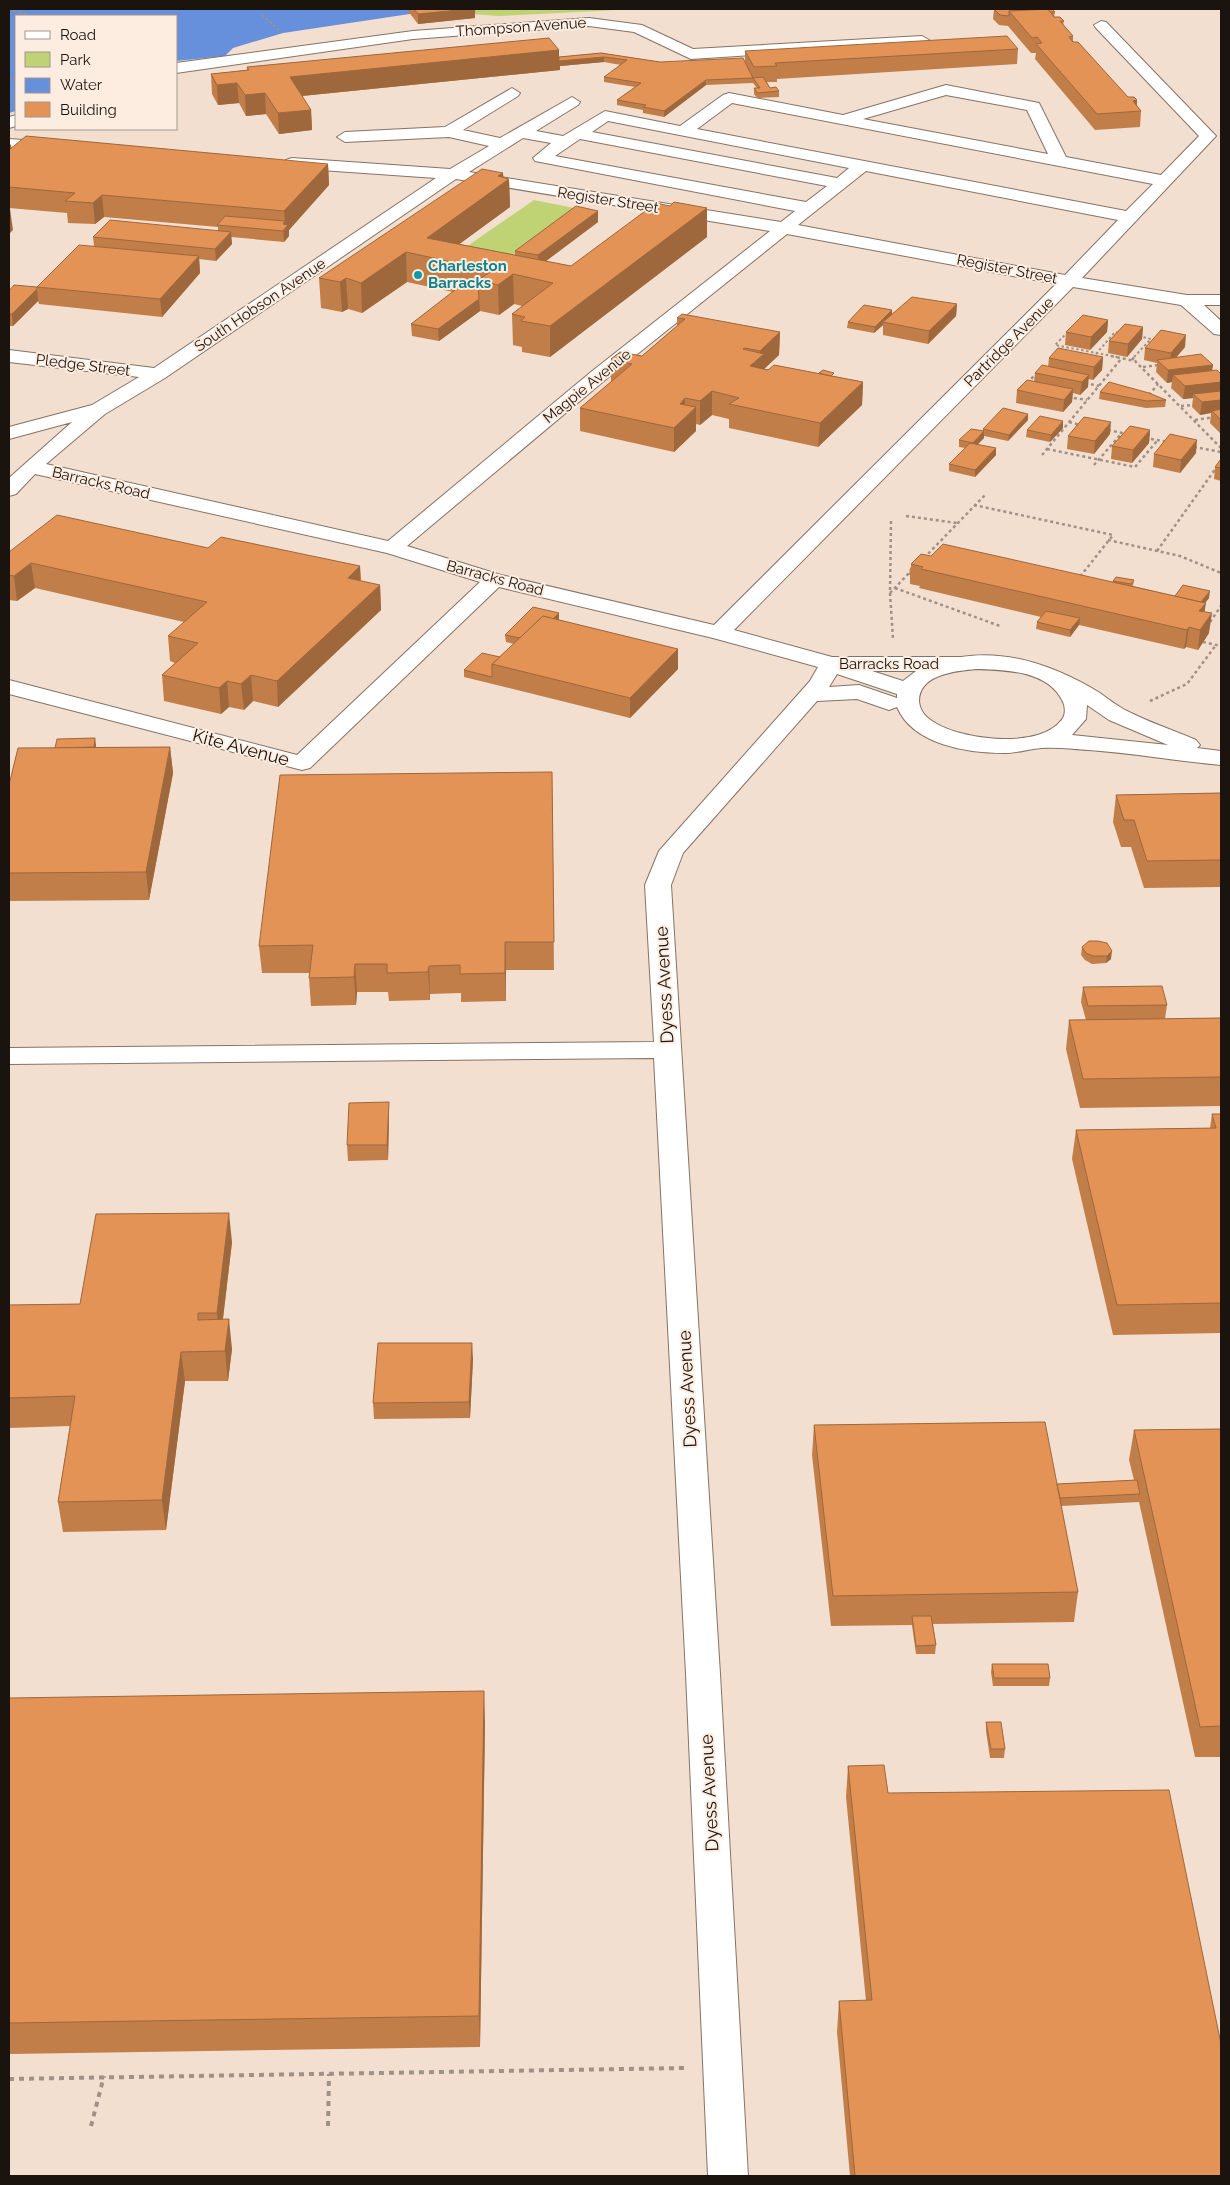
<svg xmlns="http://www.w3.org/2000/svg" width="1230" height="2185" viewBox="0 0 1230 2185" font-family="Raleway,sans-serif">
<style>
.green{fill:#bfd374}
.water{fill:#668fdc}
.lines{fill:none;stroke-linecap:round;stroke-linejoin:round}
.minor-casing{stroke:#857365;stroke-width:2}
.path-far2{stroke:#a09185;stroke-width:2;stroke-dasharray:2.5 2.5;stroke-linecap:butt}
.path-far1{stroke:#a09185;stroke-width:2.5;stroke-dasharray:3 3;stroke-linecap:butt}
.path{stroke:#a09185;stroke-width:4;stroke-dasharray:5 5;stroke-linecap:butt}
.minor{fill:#fff;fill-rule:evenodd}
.wall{fill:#c27e49}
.shaded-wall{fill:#9e673c}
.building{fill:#e29355;stroke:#9e673c}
.culture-dot{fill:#0f9aa8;stroke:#fdede0;stroke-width:2}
.labels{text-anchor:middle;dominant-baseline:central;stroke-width:4;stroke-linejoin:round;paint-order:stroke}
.far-street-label{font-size:15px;fill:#1b140e;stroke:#fdede0}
.far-culture-label{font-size:15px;font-weight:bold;fill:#0d838f;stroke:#fdede0;text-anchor:start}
.street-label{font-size:18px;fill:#1b140e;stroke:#fdede0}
</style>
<rect width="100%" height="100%" fill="#f3dfcf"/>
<!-- green -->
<g class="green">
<polygon points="467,9 618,9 619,10 499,16 472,14"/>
<polygon points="534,200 579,209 507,259 463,249"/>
</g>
<!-- water -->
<polygon class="water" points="9,9 443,9 283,33 233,48 225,56 176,61 176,16 16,16 16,111 9,113"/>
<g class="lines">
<!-- minor casing -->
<g class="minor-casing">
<g id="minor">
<polygon points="589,18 642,25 693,49 922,36 929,40 922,44 691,59 634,32 589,26 413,39 176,73 176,63 413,31"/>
<path d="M1101,21L1106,22L1216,136L1082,278L1187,295H1221V305H1204L1221,321V335L1214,334L1181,305L1073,287L734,630L832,657H961C1010,649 1059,668 1100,693C1108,699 1116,705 1125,710C1148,722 1173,730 1196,740L1200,745L1197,748L1221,751V765C1177,761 1133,753 1088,750C1073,749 1057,747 1042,748C1029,749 1017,753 1004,753C968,753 913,745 897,707L889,710L857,699L817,701L683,853L671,885L720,1674L748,2176H708L686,1674L654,1058L9,1064V1048L654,1042L645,885L659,851L810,681L818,667L713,638L499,587L310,768L302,770L9,694V680L297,755L480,582L387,553L35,474L16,494L9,496V478L72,422L9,439V427L92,405L139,377L9,362V350L154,368L436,178L292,168L286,166L284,163L286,160L292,158L450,169L489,146L449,137L345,142L337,137L345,132L445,127L512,88L520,93L518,96L463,130L500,138L572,97L580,102L578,105L536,131L563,136L605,111L680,126L723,95L729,93L843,115L946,85L1039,103L1066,157L1161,175L1199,136L1096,28L1094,25ZM946,95L1027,110L1048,154L863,119ZM732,103L1153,184L1126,211L697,129ZM608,121L849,168L837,178L592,132ZM523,138L551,143L533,158L535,161L795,211L781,222L469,172ZM580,139L827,186L806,202L555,156ZM866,171L1118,220L1065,275L798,225ZM456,179L770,231L591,372L388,541L46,464L105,414L165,378ZM787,234L1056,284L714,625L501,575L407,546L605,380ZM976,669C1004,670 1047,670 1062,700C1065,705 1066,713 1063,718C1042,750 965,740 937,724C928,719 920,713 919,701C919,674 956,671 976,669ZM872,671H916L903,681ZM837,674L897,694V698L859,685L829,687ZM1087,705L1109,720L1168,745L1072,735L1086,719Z"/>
<polygon points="16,115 16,126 9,128 9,117"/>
<polygon points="9,139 52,142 60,147 52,152 9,149"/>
</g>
</g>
<!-- path-far2 -->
<g class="path-far2">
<polyline points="9,9 31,16"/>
<polyline points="262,15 279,30"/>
<polyline points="9,78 16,80"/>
<polyline points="1068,332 1055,345 1117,357"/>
<polyline points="1096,354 1115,332 1120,333"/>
<polyline points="1134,357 1151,339 1138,336"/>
</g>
<!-- path-far1 -->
<g class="path-far1">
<polyline points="1111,356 1135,361 1221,448"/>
<polyline points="1132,360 1135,356"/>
<polyline points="1143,367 1159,365"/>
<polyline points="1027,383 1037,373"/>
<polyline points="1085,383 1099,386"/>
<polyline points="1149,395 1158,384"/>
<polyline points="1068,397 1087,400"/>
<polyline points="1181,406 1195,405"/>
<polyline points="1195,420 1221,416"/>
<polyline points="1069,422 1080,425"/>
<polyline points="1108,430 1127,434"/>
<polyline points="1145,438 1168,442"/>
<polyline points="1194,447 1221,452"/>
<polyline points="1047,449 1135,467 1157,441"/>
<polyline points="1042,455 1121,359"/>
<polyline points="1094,465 1122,433"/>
<polyline points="974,505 1113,535 1079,578"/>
<polyline points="906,516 957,523"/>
<polyline points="891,521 890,593 893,639"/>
<polyline points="1108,540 1180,556 1221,573"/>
<polyline points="1157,551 1221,461"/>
<polyline points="924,558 986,494"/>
<polyline points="895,588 1000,626"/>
<polyline points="890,593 911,571"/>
<polyline points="1210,622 1221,606"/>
<polyline points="1203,642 1221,646"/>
<polyline points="1150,701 1187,684 1216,645"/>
</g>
<!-- path -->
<g class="path">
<polyline points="9,2079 684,2068"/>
<polyline points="91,2126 104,2076"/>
<polyline points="328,2126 329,2074"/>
</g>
<!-- minor -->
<use href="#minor" class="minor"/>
</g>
<!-- wall -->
<g class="wall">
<polygon points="408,9 475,9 475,18 418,24 408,11"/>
<polygon points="994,9 1052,9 1055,12 1054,17 1064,21 1063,25 1073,36 1073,41 1128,97 1137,100 1137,106 1141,111 1140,127 1095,130 1035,59 1036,53 1031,53 1008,26 999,25 993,19"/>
<polygon points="1018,49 1017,64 777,79 777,82 767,82 770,88 779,91 779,97 757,98 754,94 754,88 757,88 753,83 706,85 664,117 643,113 643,110 617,105 617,100 635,87 604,82 604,77 621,65 604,62 560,66 560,70 302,96 311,110 312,130 279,134 266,114 246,116 239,103 218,105 212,94 211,74 247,70 247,67 559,50 559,57 601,53 660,62 745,62 745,51"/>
<polygon points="9,144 12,148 328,164 329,185 289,230 289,236 284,242 231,237 232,244 216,261 199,259 200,273 162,317 39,304 38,301 13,326 9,326 9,291 37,287 94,246 93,237 218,231 218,227 104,217 95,224 68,223 67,213 9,208"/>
<polygon points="503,173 503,178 509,179 510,207 459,244 515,255 515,251 598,211 598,222 546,261 571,266 670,206 707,208 707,237 550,357 522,352 522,347 513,345 512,314 522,306 514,304 499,315 480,311 439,341 412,336 411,324 453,292 407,282 362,313 348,309 342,312 321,308 319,278"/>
<polygon points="957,304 956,316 928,344 883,335 883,325 874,333 847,328 848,322 892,310 892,314"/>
<polygon points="677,318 780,332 779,355 764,369 833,376 863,382 862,405 818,447 729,428 729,419 712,415 700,425 696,424 696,431 674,452 580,431 580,408 611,382 611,359 642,356 677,326"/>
<polygon points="1108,320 1107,332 1090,350 1065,345 1066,332"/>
<polygon points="1143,327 1142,339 1127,357 1108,353 1109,341"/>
<polygon points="1185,347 1176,357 1213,365 1212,370 1221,374 1221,434 1210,423 1211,413 1200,415 1192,407 1193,398 1183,399 1171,388 1172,382 1167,383 1156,372 1157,363 1144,360 1145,348"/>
<polygon points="1103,357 1102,370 1093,380 1088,379 1088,387 1080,395 1073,393 1072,402 1063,412 1016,403 1017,390 1034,382 1035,373 1048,367 1049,358"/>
<polygon points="1100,392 1166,400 1165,407 1146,408 1099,399"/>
<polygon points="1028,420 1008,441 984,436 984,438 978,444 996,455 975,477 949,471 949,464 965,448 959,447 959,440 983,431 983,429"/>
<polygon points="1063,428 1050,442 1026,437 1027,430"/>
<polygon points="1150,430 1149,443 1132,463 1111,459 1112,446"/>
<polygon points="1110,434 1094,454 1067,449 1068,436"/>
<polygon points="1196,453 1180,473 1153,467 1154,454"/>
<polygon points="1221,459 1221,481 1214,479 1215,467"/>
<polygon points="208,548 360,566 361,581 380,585 381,610 278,707 253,701 244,710 229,707 221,714 164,701 162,675 175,663 170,661 168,636 184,622 35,588 17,601 9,600 9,552"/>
<polygon points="931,556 1113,582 1113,581 1134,580 1133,586 1175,596 1209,598 1205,603 1204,612 1209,633 1198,650 1186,647 1184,649 1079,625 1070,637 1036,629 1037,622 1041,617 919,588 920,586 910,584 910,575 909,575 910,568 911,567 911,564"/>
<polygon points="559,620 678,649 678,669 630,718 464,677 464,670 500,657 514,644 506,642 505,635"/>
<polygon points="96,745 96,747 170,747 173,773 149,900 9,901 9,785 55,748"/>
<polygon points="552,772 554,970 506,970 506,1001 461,1002 461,993 430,994 430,1000 389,1001 388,992 357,992 356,1005 311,1006 309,978 310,973 262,973 259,946"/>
<polygon points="1221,793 1221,887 1144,888 1131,847 1121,847 1113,822 1116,795"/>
<polygon points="1089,941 1111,959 1106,963 1092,964 1085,960 1081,955 1082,947"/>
<polygon points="1083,987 1167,1005 1165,1019 1221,1018 1221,1106 1080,1108 1066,1049 1069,1020 1086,1020 1081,1002"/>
<polygon points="1212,1114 1221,1114 1221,1333 1113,1335 1072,1159 1076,1130 1210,1128"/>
<polygon points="389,1118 388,1160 348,1161 347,1145"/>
<polygon points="232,1242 223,1319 232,1349 228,1381 185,1381 166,1530 63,1532 58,1502 70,1426 9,1428 9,1305 80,1304"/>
<polygon points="473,1359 470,1418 374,1419 373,1403"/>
<polygon points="814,1425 1057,1484 1134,1480 1129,1460 1134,1430 1221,1429 1221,1757 1195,1757 1139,1502 1061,1506 1078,1592 1074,1622 933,1624 936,1645 935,1654 916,1654 912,1625 831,1626 812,1455"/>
<polygon points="992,1664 1050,1678 1049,1686 993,1686 991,1672"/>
<polygon points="9,1698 485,1722 480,2047 9,2054"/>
<polygon points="986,1722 1005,1749 1004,1758 990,1758 986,1731"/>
<polygon points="848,1766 888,1793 1221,2176 850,2176 837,2032 839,2001 866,2001 846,1797"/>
</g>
<!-- shaded-wall -->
<g class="shaded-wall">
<polygon points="468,9 475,9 475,18 418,24 418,14"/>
<polygon points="559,50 559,61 604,57 604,62 560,66 560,70 291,97 290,77"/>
<polygon points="706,80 706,85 664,117 664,111"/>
<polygon points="237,83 239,103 218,105 217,85"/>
<polygon points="265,93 266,114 246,116 245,95"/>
<polygon points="1137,100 1136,111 1133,101"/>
<polygon points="311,110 312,130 279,134 278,113"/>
<polygon points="11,144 12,155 9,158 9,146"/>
<polygon points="328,164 329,185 289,230 289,236 284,242 283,224 285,221 284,211"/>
<polygon points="503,173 504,183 509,179 510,207 439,259 427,238 498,176"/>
<polygon points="102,195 104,217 95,224 93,203"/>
<polygon points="707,208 707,237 550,357 550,326"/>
<polygon points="10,209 13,230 9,234 9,210"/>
<polygon points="598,211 598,222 538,267 538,255"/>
<polygon points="231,232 232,244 216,261 215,249"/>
<polygon points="406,252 407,282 362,313 361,283"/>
<polygon points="199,256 200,273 162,317 160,299"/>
<polygon points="513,274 514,304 499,315 498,285"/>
<polygon points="346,278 348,309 342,312 340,282"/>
<polygon points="37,289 38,301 13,326 12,314"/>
<polygon points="479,299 480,311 439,341 438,329"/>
<polygon points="957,304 956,316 928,344 929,331"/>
<polygon points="892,310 892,316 883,322 883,325 874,333 875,327"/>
<polygon points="1108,320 1107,332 1090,350 1091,337"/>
<polygon points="1143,327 1142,339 1127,357 1128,344"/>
<polygon points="780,332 779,355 763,370 750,366 759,358 760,351"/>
<polygon points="1186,335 1185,347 1170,365 1171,353"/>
<polygon points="1103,357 1102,370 1093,380 1094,367"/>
<polygon points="1213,365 1211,377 1173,375 1172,382 1167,383 1168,370"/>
<polygon points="1089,375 1088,387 1080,395 1082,382"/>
<polygon points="863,382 862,405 818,447 820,423"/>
<polygon points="1221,382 1221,394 1193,394 1193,398 1183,399 1185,386"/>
<polygon points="1073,389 1072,402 1063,412 1064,400"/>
<polygon points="712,391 712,415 700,425 700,401"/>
<polygon points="685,398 685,418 696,407 696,431 674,452 674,428 680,404"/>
<polygon points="1221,400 1221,412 1212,411 1211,413 1200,415 1202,402"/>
<polygon points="1028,414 1028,420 1008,441 1009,435"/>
<polygon points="1063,421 1063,428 1050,442 1051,435"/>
<polygon points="1111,422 1110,434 1094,454 1095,441"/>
<polygon points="1150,430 1149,443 1132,463 1133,450"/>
<polygon points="984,431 984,438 972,450 973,443"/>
<polygon points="1197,440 1196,453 1180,473 1181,460"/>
<polygon points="996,448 996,455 975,477 975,470"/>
<polygon points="31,563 35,588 17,601 14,576"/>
<polygon points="360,566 361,592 348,578"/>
<polygon points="380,585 381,610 278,707 277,681"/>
<polygon points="1210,591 1209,598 1199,611 1200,604"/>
<polygon points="1206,603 1203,622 1199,611"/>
<polygon points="559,613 559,620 531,640"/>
<polygon points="1212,613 1209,633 1198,650 1200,630"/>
<polygon points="1080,618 1079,625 1070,637 1070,630"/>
<polygon points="1189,627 1186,647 1184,649 1187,630"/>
<polygon points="678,649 678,669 630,718 630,698"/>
<polygon points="251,675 253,701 244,710 241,684"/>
<polygon points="227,681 229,707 221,714 219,688"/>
<polygon points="95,738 96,745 93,763 92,756"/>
<polygon points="170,747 173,773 149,900 146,872"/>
<polygon points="505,942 506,970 506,1001 505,973"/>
<polygon points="1112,951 1111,959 1106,963 1107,956"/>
<polygon points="355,964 357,992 356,1005 354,977"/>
<polygon points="429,966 430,994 430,1000 428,972"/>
<polygon points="389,1102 389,1118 388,1160 387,1145"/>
<polygon points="229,1213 232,1242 220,1343 217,1313"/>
<polygon points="229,1319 232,1349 228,1381 225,1351"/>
<polygon points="472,1343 473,1359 470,1418 469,1402"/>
<polygon points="181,1352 185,1381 166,1530 162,1500"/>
<polygon points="484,1691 485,1722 480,2047 479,2016"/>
</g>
<!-- building -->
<g class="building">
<polygon points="414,9 468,9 418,14"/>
<polygon points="994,9 1052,9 1055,12 1050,12 1048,9 1009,11 1009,16 1000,15"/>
<polygon points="1048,9 1054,17 1060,17 1064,21 1060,21 1073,36 1069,37 1073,42 1078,42 1128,97 1134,97 1137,100 1133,101 1141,111 1097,114 1036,44 1042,43 1037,37 1032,38 1009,11"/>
<polygon points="1007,36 1018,49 775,63 777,66 754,67 745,51"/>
<polygon points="549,38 559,50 290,77 311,110 278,113 265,93 245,95 237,83 217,85 211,74 249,70 247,67"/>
<polygon points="601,53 660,62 743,58 753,78 706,80 664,111 643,107 646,105 617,100 641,83 604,77 627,60 604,57 559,61 559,57"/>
<polygon points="763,77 770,88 776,87 779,91 757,93 754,88 760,88 753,78"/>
<polygon points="26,136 328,164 284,211 102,195 93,203 65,201 75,193 9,187 9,150"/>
<polygon points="482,169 503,173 498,176 509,179 427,238 571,266 656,203 670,206 674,202 707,208 550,326 521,321 525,317 512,314 553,283 513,274 498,285 478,280 492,271 406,252 361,283 346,278 340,282 319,278"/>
<polygon points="576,206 598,211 538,255 515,251"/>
<polygon points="225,216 285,221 283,224 288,225 283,231 217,225"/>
<polygon points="110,220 231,232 215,249 93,237"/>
<polygon points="79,245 199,256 160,299 37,287"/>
<polygon points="464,283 478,286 479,299 438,329 411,324"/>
<polygon points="14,285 37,287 37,289 12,314 9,314 9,291"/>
<polygon points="912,297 957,304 929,331 883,322"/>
<polygon points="864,305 892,310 875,327 848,322"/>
<polygon points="682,314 780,332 760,351 745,348 743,349 764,354 750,366 768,370 774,365 863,382 820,423 729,404 739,398 712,391 700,401 685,398 680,404 696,407 674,428 580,408 632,364 611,359 620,352 642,356 685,319 677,318"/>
<polygon points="1083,315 1108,320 1091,337 1066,332"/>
<polygon points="1125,324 1143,327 1128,344 1109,341"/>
<polygon points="1161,330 1186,335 1171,353 1145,348"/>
<polygon points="1058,348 1103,357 1094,367 1049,358"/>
<polygon points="1201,354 1213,365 1168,370 1157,360"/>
<polygon points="1042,365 1089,375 1082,382 1035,373"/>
<polygon points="823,370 834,373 831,376 819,373"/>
<polygon points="1217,370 1221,374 1221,382 1185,386 1173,375"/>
<polygon points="1027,380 1073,389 1064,400 1017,390"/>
<polygon points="1109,382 1149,393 1166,400 1147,401 1100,392"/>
<polygon points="1221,391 1221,400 1202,402 1193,394"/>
<polygon points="1003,408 1028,414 1009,435 983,429"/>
<polygon points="1221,409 1221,420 1212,411"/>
<polygon points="1040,416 1063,421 1051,435 1027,430"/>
<polygon points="1084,417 1111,422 1095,441 1068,436"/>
<polygon points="1130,426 1150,430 1133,450 1112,446"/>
<polygon points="971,429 984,431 973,443 959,440"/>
<polygon points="1170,434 1197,440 1181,460 1154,454"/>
<polygon points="970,443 996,448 975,470 949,464"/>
<polygon points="1221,459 1221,468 1215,467"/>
<polygon points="57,515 208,548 221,537 360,566 348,578 380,585 277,681 251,675 241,684 227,681 219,688 162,675 198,643 168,636 207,602 31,563 14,576 9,575 9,552"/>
<polygon points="943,544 1206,603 1199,611 1212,613 1200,630 1189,627 1187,630 921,569 923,567 911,564 921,554 931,556"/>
<polygon points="1116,577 1134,580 1131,584 1113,581"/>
<polygon points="1183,585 1210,591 1201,602 1175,596"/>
<polygon points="533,607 559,613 553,619 543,616 520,638 505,635"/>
<polygon points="1046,611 1080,618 1070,630 1037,622"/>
<polygon points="543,616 678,649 630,698 492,664"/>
<polygon points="482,653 500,657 492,664 492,677 464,670"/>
<polygon points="95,738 94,747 55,748 57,739"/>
<polygon points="170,747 146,872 9,873 9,785 18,748"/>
<polygon points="552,772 554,942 505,942 505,973 460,974 460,965 429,966 428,972 387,973 387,964 355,964 354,977 309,978 313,945 259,946 280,775"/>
<polygon points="1221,793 1221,860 1147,861 1134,820 1124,820 1116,795"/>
<polygon points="1089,941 1098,941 1107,943 1112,951 1107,956 1093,956 1086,953 1082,947"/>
<polygon points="1162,986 1167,1005 1088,1006 1083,987"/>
<polygon points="1221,1018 1221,1077 1083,1079 1069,1020"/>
<polygon points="389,1102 387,1145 347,1145 349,1103"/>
<polygon points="1212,1114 1221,1114 1221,1303 1117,1305 1076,1130 1216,1128"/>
<polygon points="229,1213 217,1313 198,1313 198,1320 229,1319 225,1351 181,1352 162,1500 58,1502 75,1396 9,1398 9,1305 80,1304 96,1214"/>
<polygon points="378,1343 472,1343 469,1402 373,1403"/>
<polygon points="1045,1422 1078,1592 833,1596 814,1425"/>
<polygon points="1221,1429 1221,1726 1200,1727 1134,1430"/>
<polygon points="1137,1480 1140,1494 1060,1498 1057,1484"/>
<polygon points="912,1616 931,1616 936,1645 916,1646"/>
<polygon points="992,1664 1048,1664 1050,1678 994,1678"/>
<polygon points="484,1691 479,2016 9,2023 9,1698"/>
<polygon points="986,1722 1001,1722 1005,1749 991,1749"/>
<polygon points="884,1765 888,1793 1169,1790 1221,2044 1221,2176 855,2176 839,2001 872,2000 848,1766"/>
</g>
<!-- markers -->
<circle class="culture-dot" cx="418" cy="275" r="5"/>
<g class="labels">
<!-- far-street labels -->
<g class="far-street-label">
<text transform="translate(521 27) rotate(-4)">Thompson Avenue</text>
<text transform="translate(608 200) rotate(9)">Register Street</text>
<text transform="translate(1007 269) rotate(11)">Register Street</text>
<text transform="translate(260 305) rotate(-34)">South Hobson Avenue</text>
<text transform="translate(1009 342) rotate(-45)">Partridge Avenue</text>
<text transform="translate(83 365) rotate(7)">Pledge Street</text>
<text transform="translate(587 386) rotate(-39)">Magpie Avenue</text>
<text transform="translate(101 483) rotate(13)">Barracks Road</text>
<text transform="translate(495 578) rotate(15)">Barracks Road</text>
<text x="889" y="664">Barracks Road</text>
</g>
<!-- far-culture labels -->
<g class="far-culture-label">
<text x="428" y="266">Charleston<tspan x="428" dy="17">Barracks</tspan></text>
</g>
<!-- street labels -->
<g class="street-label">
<text transform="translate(241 747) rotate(15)">Kite Avenue</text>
<text transform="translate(664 985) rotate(-93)">Dyess Avenue</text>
<text transform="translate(687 1389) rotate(-93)">Dyess Avenue</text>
<text transform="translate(709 1793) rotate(-93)">Dyess Avenue</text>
</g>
</g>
<!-- border -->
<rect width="1230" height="2185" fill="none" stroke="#1b140e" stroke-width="20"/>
<!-- legend -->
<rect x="15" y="15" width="162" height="115" fill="#fdede0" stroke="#a3968c"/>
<rect x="25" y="31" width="25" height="8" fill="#ffffff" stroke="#a3968c"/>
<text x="60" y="40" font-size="15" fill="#1b140e">Road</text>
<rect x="25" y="52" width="25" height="15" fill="#bfd374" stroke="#a3968c"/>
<text x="60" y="65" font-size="15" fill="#1b140e">Park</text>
<rect x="25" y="78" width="25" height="15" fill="#668fdc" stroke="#a3968c"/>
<text x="60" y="90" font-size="15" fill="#1b140e">Water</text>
<rect x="25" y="102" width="25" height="15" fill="#e29355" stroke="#a3968c"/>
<text x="60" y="115" font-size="15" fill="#1b140e">Building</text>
</svg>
